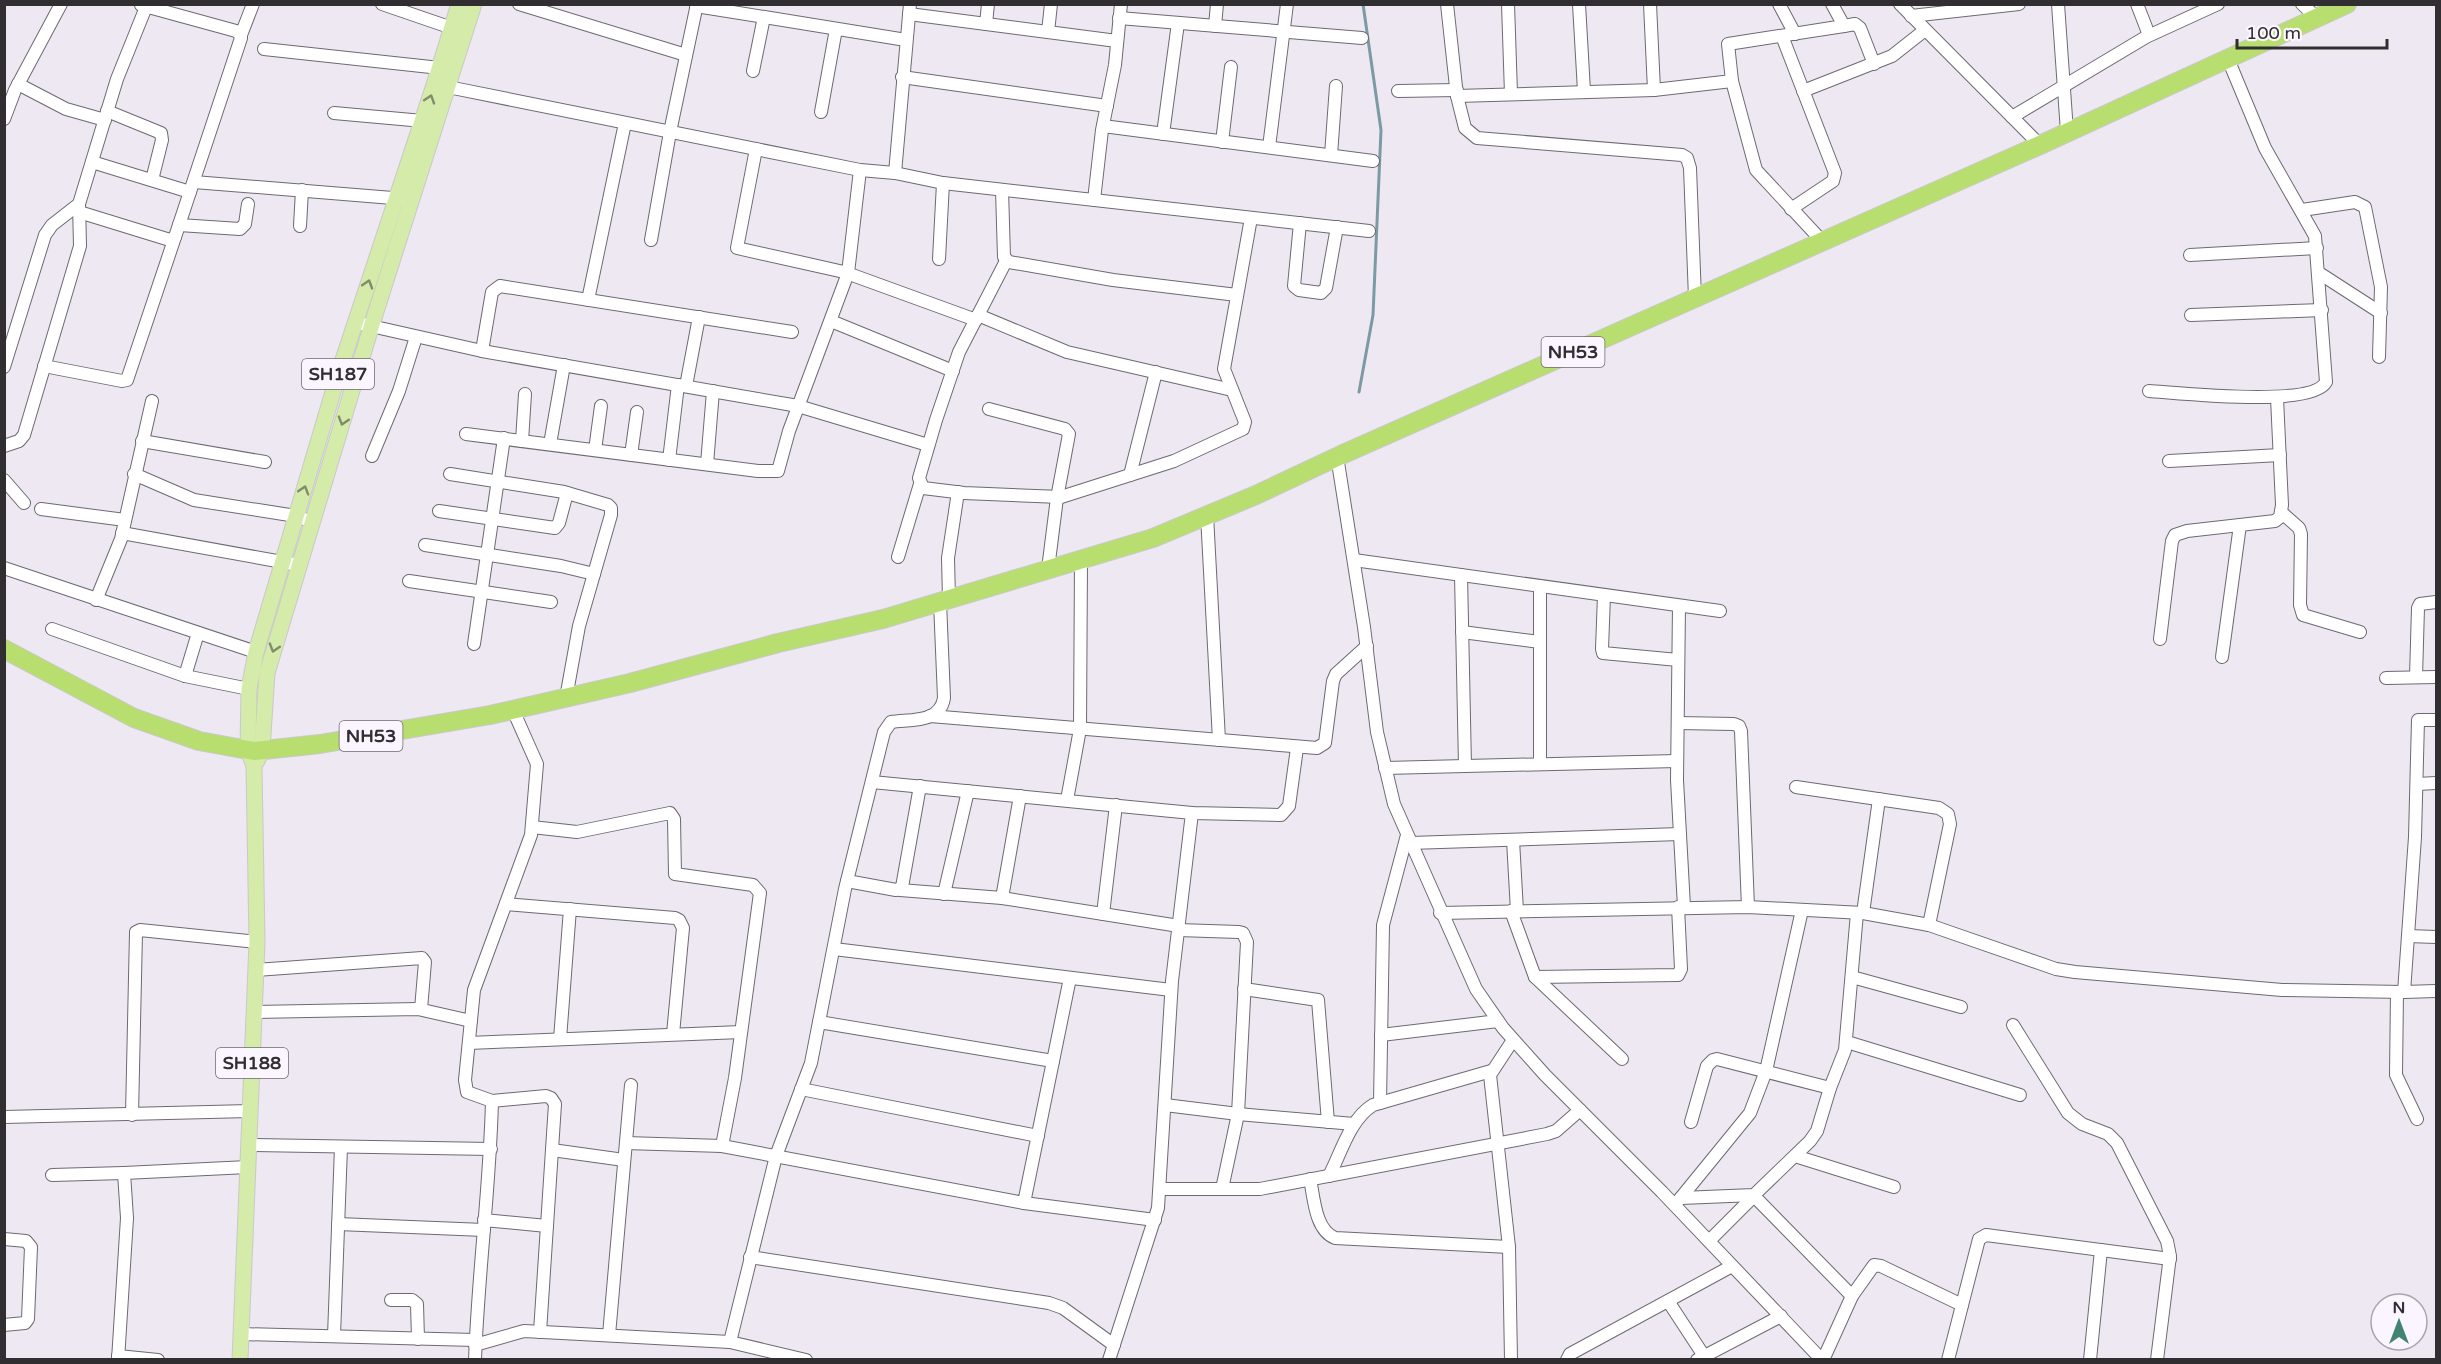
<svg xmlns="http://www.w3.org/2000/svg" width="2441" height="1364" viewBox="0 0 2441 1364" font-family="'Varela Round',sans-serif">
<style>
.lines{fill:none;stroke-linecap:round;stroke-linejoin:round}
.stream{stroke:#7c9aa3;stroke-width:3}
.minor-casing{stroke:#6e6971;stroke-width:14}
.major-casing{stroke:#c9c9c9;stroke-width:17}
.highway-casing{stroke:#c9c9c9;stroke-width:20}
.minor{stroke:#fff;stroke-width:12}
.major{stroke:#d4eba9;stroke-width:15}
.highway{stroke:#b8de6f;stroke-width:18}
.oneway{stroke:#828c6d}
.labels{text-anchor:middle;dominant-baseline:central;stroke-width:4.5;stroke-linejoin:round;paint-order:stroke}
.shield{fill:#fbf5ff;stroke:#6d6a6f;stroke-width:1.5}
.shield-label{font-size:18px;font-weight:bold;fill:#302e31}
</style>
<rect width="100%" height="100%" fill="#eee8f2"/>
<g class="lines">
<!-- stream -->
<polyline class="stream" points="1359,392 1373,315 1381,130 1363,4"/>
<!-- minor casing -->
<g class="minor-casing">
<g id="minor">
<polyline points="382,4 452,28"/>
<polyline points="519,4 686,55"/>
<polyline points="1447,4 1457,96 1654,90 1732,81 1728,44 1844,26 1832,4"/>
<polyline points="1508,4 1511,94"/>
<polyline points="1579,4 1584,91"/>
<polyline points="1650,4 1654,90"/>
<polyline points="1779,4 1795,34"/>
<polyline points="1900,4 2040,145"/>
<polyline points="2058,4 2067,132"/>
<polyline points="2137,4 2149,35"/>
<polyline points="2302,4 2317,18"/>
<polyline points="696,6 906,40"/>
<polyline points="909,14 1117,41"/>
<polyline points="1911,16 2019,4"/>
<polyline points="1119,18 1362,38"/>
<polyline points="986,24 988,4"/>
<polyline points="1215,26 1217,4"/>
<polyline points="1844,26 1855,24 1860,28 1874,64"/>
<polyline points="1048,32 1051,4"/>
<polyline points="241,35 253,4"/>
<polyline points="1782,36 1835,173 1833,181 1791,209"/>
<polyline points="264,49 440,68"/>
<polyline points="753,71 764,17"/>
<polyline points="902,77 1107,106"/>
<polyline points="1732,81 1756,170 1822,241"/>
<polyline points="18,84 66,109 105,120"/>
<polyline points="448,87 860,170 895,173 910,4"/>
<polyline points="1398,91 1457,90"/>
<polyline points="1803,91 1892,56 1925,30"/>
<polyline points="1457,96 1465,128 1477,138 1682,155 1687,158 1690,168 1695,298"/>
<polyline points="107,111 161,133 162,140 152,180"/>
<polyline points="821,112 836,29"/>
<polyline points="334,113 423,121"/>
<polyline points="2012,117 2146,37 2218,4"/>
<polyline points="4,119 15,90 61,4"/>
<polyline points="1103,126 1373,161"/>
<polyline points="1163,134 1178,23"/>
<polyline points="1222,142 1231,67"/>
<polyline points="1269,147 1287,4"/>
<polyline points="756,149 737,248 844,272 976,320"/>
<polyline points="1331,155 1336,86"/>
<polyline points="92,162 190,192"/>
<polyline points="895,173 943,183 1369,231"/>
<polyline points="194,182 405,199"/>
<polyline points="1002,190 1004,257 1009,262 1113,280 1237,295"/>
<polyline points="1094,200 1102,130 1115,65 1121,4"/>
<polyline points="2302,210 2355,202 2365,207 2381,287 2379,357"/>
<polyline points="79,212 170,240 175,237 241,38 241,35 236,31 141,5"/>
<polyline points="1300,223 1294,286 1299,290 1321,293 1326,288 1337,227"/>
<polyline points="179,225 240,229 245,224 248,204"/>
<polyline points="300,226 302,190"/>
<polyline points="651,240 670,132 697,4"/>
<polyline points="2190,255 2317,248"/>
<polyline points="939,259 943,183"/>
<polyline points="1006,261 959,352 936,420 919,478 923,488 964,493 1061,497 1174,461 1243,429 1245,422 1224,369 1251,218"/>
<polyline points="2319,273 2381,313"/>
<polyline points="588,300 625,123"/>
<polyline points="978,315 1067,352 1232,390"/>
<polyline points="2191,315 2322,310"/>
<polyline points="831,321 953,371"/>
<polyline points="362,324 482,351 798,406 928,445"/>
<polyline points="482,351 492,292 500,286 792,332"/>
<polyline points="44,366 122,381 127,380 175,237"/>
<polyline points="4,367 45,235 52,225 79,204"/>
<polyline points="686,386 699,317"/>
<path d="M2149,391C2180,393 2312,408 2326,382L2315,236L2265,148L2228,59"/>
<polyline points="989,409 1065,429 1069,434 1057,498 1048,569"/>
<polyline points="466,434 758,471 778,471 789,431 848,273 860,170"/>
<polyline points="142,441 265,462"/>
<polyline points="522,441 525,394"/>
<polyline points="550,444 564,365"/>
<polyline points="4,446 19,441 24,435 80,246 79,204 117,79 146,7"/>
<polyline points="595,450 601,406"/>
<polyline points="631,455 637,412"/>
<polyline points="372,456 399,391 416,337"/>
<polyline points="1337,456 1364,627 1377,732 1394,804 1476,989 1503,1028 1545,1075 1662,1192 1822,1360"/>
<polyline points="669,460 678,385"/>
<polyline points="2169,461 2280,455"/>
<polyline points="707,464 713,391"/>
<polyline points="134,474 194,500 296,516 312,522"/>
<polyline points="450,474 564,492 608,505 611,508 611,515 579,626 566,698"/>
<polyline points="1130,475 1156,372"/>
<polyline points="4,480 24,503"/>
<polyline points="41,509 125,520"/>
<polyline points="439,511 555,528 559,523 567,493"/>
<polyline points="2281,512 2299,528 2301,534 2300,605 2303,615 2360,632"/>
<polyline points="1207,515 1219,740"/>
<polyline points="122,533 299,565"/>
<polyline points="425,545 561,566 594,574"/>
<polyline points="898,557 920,484"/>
<polyline points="1354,560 1720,611"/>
<polyline points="4,568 256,652"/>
<polyline points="1461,575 1465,766"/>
<polyline points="409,581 551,602"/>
<polyline points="1540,586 1540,764"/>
<polyline points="1604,595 1602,649 1603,653 1678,660"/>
<polyline points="949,599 948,558 958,492"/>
<polyline points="96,600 121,539 152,401"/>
<polyline points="1679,606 1677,780 1684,907"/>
<polyline points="52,629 185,676 249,689"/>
<polyline points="1462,632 1540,642"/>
<polyline points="2160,639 2172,541 2175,535 2187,531 2275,521 2280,517 2282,505 2277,398"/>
<polyline points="474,644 504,438"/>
<polyline points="2222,657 2240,525"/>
<polyline points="185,676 198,633"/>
<polyline points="2416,677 2418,608 2420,604 2436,602"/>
<polyline points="2386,678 2436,677"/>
<polyline points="930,716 1317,748 1325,743 1333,681 1336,674 1367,646"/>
<polyline points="2436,720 2418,720 2415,837 2404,992 2436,991"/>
<polyline points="1678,723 1734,724 1739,726 1741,731 1748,907"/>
<polyline points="1385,768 1677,761"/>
<polyline points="872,782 1192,813 1281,815 1289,806 1297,748"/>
<polyline points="2417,784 2436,783"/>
<polyline points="1796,787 1939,808 1948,814 1950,824 1929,925"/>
<polyline points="1067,800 1080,729 1081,559"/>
<polyline points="532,827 577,832 670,813 674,819 675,874 753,885 760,893 735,1078 722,1146"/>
<polyline points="1513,840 1517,911"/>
<polyline points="1410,843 1680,834"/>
<polyline points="847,881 896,890 902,887 920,786"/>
<polyline points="900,890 1002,898 1020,796"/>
<polyline points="944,894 968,791"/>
<polyline points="1002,898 1179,926"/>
<polyline points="506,904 675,918 679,920 683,928 673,1034"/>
<polyline points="1511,911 1535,977 1622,1059"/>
<polyline points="1440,913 1748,907 1863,913 1929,925 2056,969 2075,972 2282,990 2404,992"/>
<polyline points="1863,913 1879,799"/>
<polyline points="1103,914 1116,805"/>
<polyline points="1178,930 1239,932 1243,933 1247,942 1238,1114 1222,1189"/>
<polyline points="2408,936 2436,937"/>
<polyline points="834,949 1171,990"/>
<polyline points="256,970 422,958 425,962 421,1009"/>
<polyline points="1535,977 1678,975 1681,969 1678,907"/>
<polyline points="1852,977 1961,1007"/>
<polyline points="1244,989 1318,1000 1328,1122"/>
<polyline points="2397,992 2396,1075 2417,1119"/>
<polyline points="254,1012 418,1009 471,1021"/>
<polyline points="819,1022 1053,1061"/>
<polyline points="2013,1025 2068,1113 2082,1124 2108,1134 2117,1143 2167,1241 2170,1256 2157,1360"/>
<polyline points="1381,1035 1498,1021"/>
<polyline points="560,1039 570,909"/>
<polyline points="1847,1042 2020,1095"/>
<polyline points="469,1043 741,1032"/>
<polyline points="801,1089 1038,1136"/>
<polyline points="492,1101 546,1096 551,1098 555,1104 540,1332"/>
<polyline points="1380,1103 1383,925 1407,835"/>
<polyline points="1165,1105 1238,1114 1354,1124"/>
<polyline points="132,1115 136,932 140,930 257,942"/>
<polyline points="4,1117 250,1111"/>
<polyline points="1691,1122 1707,1066 1713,1060 1717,1059 1830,1088"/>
<polyline points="626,1143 722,1146 1024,1203 1155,1220"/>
<polyline points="249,1145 491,1149"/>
<polyline points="552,1150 624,1160"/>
<polyline points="1795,1156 1894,1187"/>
<polyline points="52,1175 124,1173"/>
<path d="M1329,1176C1341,1153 1350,1119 1373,1105L1491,1071"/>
<path d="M1310,1179C1314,1198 1315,1230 1335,1238L1509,1247"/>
<polyline points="1160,1189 1260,1189 1547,1134 1556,1131 1580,1110"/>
<polyline points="1754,1196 1852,1296"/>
<polyline points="1681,1198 1754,1195 1810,1141 1817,1131 1830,1088 1845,1050 1857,913"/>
<polyline points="1679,1200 1750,1113 1766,1071 1802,910"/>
<polyline points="1024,1203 1070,978"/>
<polyline points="484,1220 547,1226"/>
<polyline points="338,1224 484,1230"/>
<polyline points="4,1239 26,1241 31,1247 28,1319 25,1323 4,1325"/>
<polyline points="1709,1241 1756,1194"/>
<polyline points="750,1257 1049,1303 1063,1308 1114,1345"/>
<polyline points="391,1300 412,1300 417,1304 418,1339"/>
<polyline points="1668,1301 1704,1356"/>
<polyline points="241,1334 475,1340"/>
<polyline points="609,1335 631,1085"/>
<polyline points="334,1336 341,1147"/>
<path d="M730,1342L776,1156L811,1063L845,889L884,732L891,722C912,719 940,723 944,698L940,602"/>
<polyline points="475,1345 524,1331 730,1342 806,1360"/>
<polyline points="118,1356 158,1360"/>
<polyline points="118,1360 127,1218 124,1173 248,1167"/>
<path d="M475,1360C478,1273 490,1187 492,1101L467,1092L465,1080L474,990L531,835L537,764L513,710"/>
<polyline points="1109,1360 1158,1208 1172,981 1192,813"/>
<polyline points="1511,1360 1509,1247 1490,1075 1513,1040"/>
<polyline points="1567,1360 1570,1354 1732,1266"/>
<polyline points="1697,1360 1781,1316"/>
<polyline points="1823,1360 1852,1296 1874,1265 1881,1266 1962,1305"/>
<polyline points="1948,1360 1979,1239 1986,1235 2170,1259"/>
<polyline points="2090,1360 2101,1250"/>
</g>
</g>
<!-- major casing -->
<g class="major-casing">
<g id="major">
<polyline points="257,761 262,750 267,673 372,324 474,4"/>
<polyline points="240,1360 257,942 254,766 248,750 249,689 256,652 338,375 435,82 459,4"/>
</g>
</g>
<!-- highway casing -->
<g class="highway-casing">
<polyline id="highway" points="4,649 134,718 199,741 254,751 320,744 490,715 630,683 778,643 883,619 1153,538 1256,495 1341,455 2040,145 2347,4"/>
</g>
<!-- minor -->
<use href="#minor" class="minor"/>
<!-- major -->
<use href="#major" class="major"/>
<!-- highway -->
<use href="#highway" class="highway"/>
</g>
<!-- one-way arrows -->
<defs><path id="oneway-chevron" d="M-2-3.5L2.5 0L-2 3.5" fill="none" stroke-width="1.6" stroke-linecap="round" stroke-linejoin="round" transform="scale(1.5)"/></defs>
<g class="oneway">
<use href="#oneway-chevron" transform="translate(430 99) rotate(-72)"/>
<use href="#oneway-chevron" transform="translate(368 284) rotate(-72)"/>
<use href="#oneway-chevron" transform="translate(343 421) rotate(107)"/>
<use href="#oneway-chevron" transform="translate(304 490) rotate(-73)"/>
<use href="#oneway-chevron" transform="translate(274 648) rotate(107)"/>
</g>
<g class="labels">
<!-- shield labels -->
<g class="shield">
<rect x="1541.5" y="337" width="63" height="30" rx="4.5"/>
<rect x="302" y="359" width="72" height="30" rx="4.5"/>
<rect x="339.5" y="721" width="63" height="30" rx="4.5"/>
<rect x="216" y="1048" width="72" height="30" rx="4.5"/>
</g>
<g class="shield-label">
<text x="1573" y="352">NH53</text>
<text x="338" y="374">SH187</text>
<text x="371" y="736">NH53</text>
<text x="252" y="1063">SH188</text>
</g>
</g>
<!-- border -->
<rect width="2441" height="1364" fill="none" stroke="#302e31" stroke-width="12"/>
<!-- north arrow -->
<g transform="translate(2399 1322)"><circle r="28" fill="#fbf5ff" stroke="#aaa5ad" stroke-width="1.5"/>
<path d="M0-4.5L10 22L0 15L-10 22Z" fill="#438372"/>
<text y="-9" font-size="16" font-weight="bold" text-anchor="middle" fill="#302e31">N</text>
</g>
<!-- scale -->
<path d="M2237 39v9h150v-9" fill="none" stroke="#302e31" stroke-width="3"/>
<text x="2246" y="39" font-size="18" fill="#302e31" stroke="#fbf5ff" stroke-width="4.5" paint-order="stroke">100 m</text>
</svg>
